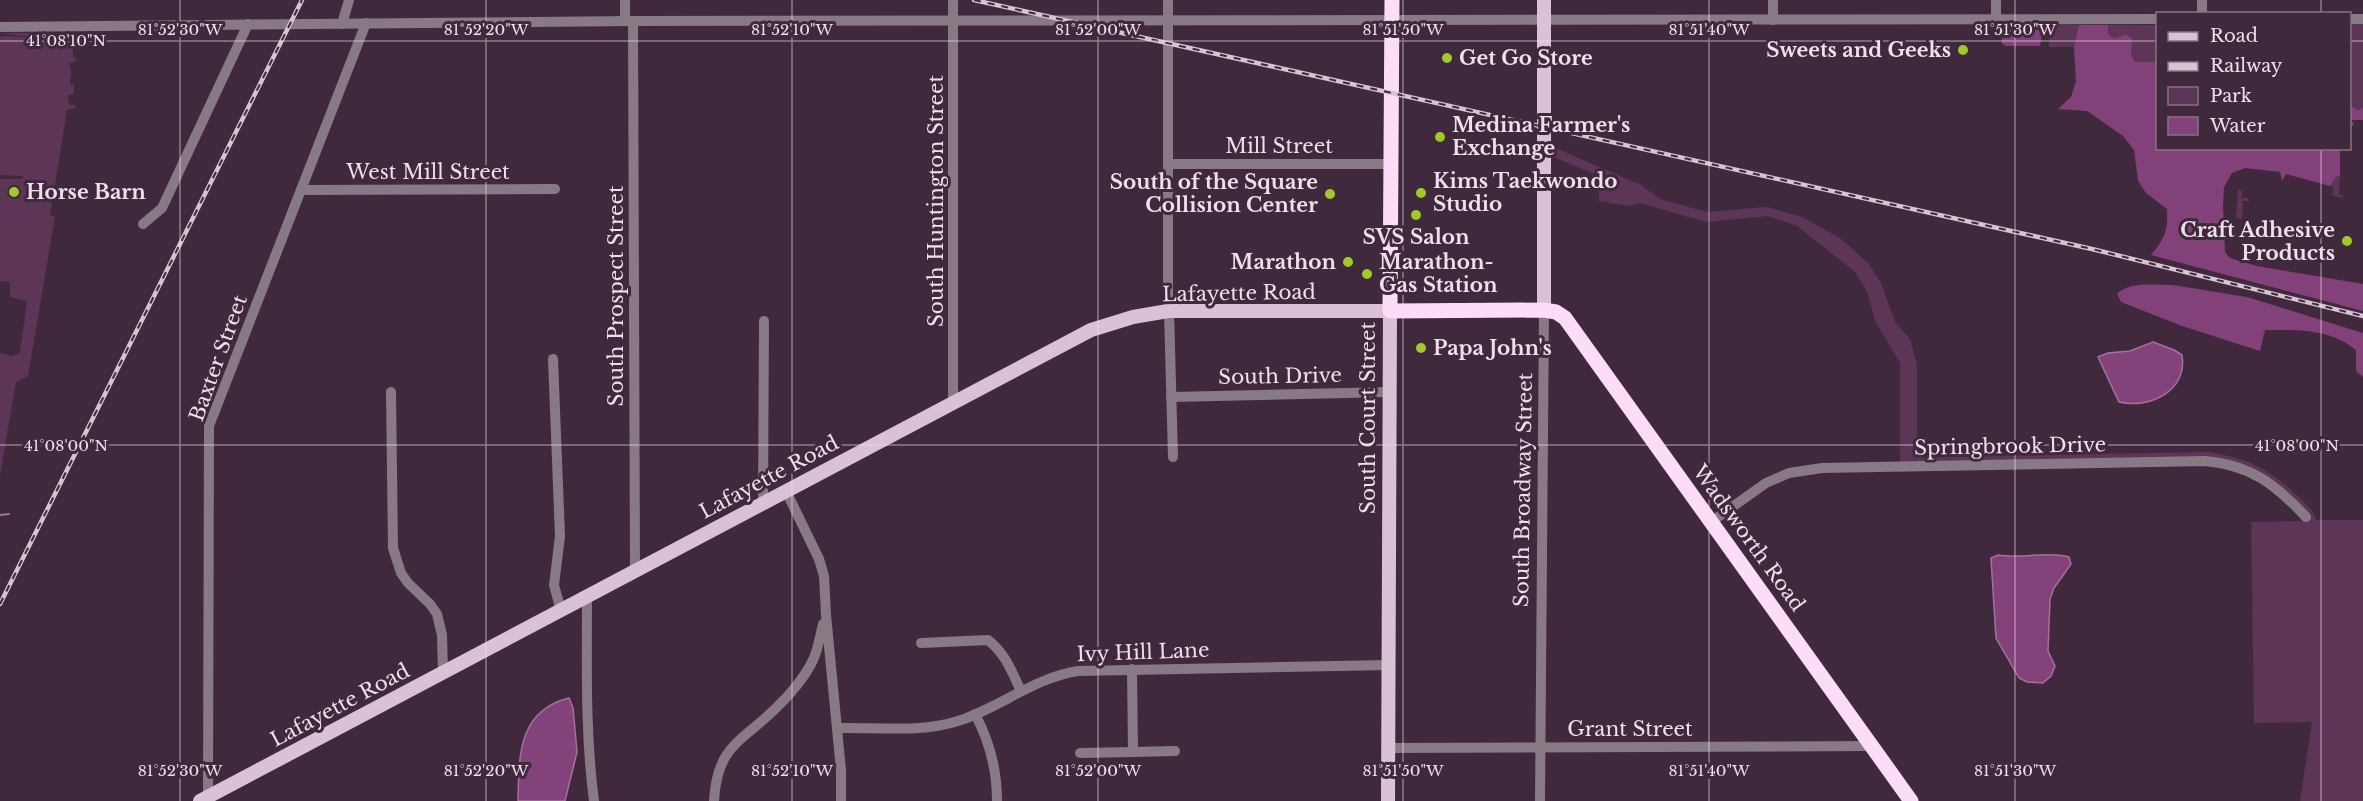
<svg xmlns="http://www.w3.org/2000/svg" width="2363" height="801" viewBox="0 0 2363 801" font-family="'Libre Baskerville',serif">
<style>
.green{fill:#5d3556}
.forest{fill:#824178}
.water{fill:#834279;stroke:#a3719b;stroke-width:1.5}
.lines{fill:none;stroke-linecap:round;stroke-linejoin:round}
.stream{stroke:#a3719b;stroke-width:2}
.minor{stroke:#877a84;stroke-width:10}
.major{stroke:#dbc1d5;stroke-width:14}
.highway{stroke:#fcdcf6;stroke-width:15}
.rail-casing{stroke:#d5c4d1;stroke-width:4.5}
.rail{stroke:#41293d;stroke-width:2;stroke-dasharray:7;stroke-linecap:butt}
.ticks{fill:none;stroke:#efdfeb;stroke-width:1.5;stroke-opacity:0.45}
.poi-dot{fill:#a2c928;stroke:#41293d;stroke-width:2}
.labels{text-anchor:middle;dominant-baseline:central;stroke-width:6;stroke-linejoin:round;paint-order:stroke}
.poi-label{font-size:20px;font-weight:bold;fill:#efdfeb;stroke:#41293d;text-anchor:start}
.street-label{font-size:20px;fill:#efdfeb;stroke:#41293d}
.ticks-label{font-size:15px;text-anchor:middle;fill:#efdfeb;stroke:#41293d;stroke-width:6;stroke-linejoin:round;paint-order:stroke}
</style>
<rect width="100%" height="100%" fill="#41293d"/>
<!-- green -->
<g class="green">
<polygon points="2052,24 2079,25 2074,47 2049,47 2049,30"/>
<polygon points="2350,24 2363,24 2363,108 2358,110 2351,106 2350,102"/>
<polygon points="2108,25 2157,25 2157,62 2135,62 2131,55 2126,34 2116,38 2111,37 2108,32"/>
<polygon points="0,33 62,33 65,36 32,37"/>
<polygon points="0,36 65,38 73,41 73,56 76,59 75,62 69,62 71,71 70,85 74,85 74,94 68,95 69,105 75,105 76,108 67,110 50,215 55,216 28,376 16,382 0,476 0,353 12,356 20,353 27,301 10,297 10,282 0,281 0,179 23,179 23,176 0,175"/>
<path d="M1544,143L1641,185L1660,199L1707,212L1767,207L1802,217L1840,238L1869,264L1881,283L1895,322L1910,339L1917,364V457L2209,452C2251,459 2269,469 2300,498C2306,504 2315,511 2316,520H2363V801H2300L2312,722L2254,723L2251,522L2302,521L2308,516L2236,463L1900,464V363L1875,321L1867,291L1854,271L1797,226L1768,216L1706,222L1640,203L1628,206L1599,201V176L1544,153Z"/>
<polygon points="2340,176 2339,195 2343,195 2342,198 2332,195 2333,187 2330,186 2336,177"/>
<polygon points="2238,189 2242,191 2242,198 2248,198 2249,201 2243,201 2242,220 2236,217"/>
</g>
<!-- forest -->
<g class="forest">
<polygon points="2039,24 2043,29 2040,46 2006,46 2002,44 2001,29 2006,25"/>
<path d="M2079,25H2108V32L2111,37L2116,38L2126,34L2132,39L2131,55L2135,62H2157L2158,148L2340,149V176L2336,177L2330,186L2286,174L2282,181L2280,172L2245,168L2232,173L2224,187L2223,207L2225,252L2230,258L2257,266L2363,284V311L2151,255C2165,238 2168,231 2167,209L2146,193L2138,181L2134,150L2123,136L2087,111L2058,109L2071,97L2076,81L2074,47Z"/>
<polygon points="2350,102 2351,106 2358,110 2363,108 2363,120 2351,120 2354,124 2350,128"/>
<path d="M2173,285L2247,297L2363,333V377L2356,371V350C2329,328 2298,330 2265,330L2260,351L2182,326L2121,302L2117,294C2129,281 2156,285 2173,285Z"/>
</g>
<!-- water -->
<g class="water">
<path d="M2153,342L2174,350L2182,355C2188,391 2150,409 2119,402L2098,357L2108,353L2130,351Z"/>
<path d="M1998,555C2022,559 2046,551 2069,557L2071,564L2054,588L2050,599L2048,651L2055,666L2051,676L2043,683L2027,682L2019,678L1996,638L1991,558Z"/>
<path d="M569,698L573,708L577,752L565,801H518C519,758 517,711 569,698Z"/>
</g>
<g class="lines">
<!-- stream -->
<polyline class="stream" points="0,515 9,514"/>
<!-- minor -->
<g class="minor">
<polyline points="625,0 625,21"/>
<polyline points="953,0 953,402"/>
<polyline points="2202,14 2202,0"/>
<polyline points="1996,19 1996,0"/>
<polyline points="2350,19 2363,19"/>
<polyline points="1773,20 1773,0"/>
<polyline points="633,21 635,571"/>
<polyline points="342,24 349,0"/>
<polyline points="0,27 633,21 2158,19"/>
<polyline points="1168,164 1391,164"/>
<polyline points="301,190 555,189"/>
<polyline points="143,224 162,208 248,24"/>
<polyline points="1168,311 1168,0"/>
<polyline points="1169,311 1173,457"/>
<polyline points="553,359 560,536 554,585 561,611"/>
<polyline points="391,392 393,548 401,573 408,583 430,604 437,614 442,635 443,673"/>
<polyline points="1171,397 1389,392"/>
<polyline points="786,491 819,559 824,576 826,615 841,770 841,801"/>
<polyline points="763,502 764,321"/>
<path d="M1711,522L1766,483L1789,473L1822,468L2205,461C2251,465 2275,484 2306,517"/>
<path d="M587,597C587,665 585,733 594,801"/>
<path d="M921,643L988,640C1005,653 1012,672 1021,691"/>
<polyline points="1132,669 1133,752 1175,751"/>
<path d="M975,714C990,742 997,769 997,801"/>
<path d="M837,728C876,727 921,733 958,721C1000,708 1033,678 1078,671L1388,665"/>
<polyline points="1388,748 1872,746"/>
<polyline points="1080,753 1133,752"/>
<polyline points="208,797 209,426 366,23"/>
<path d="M714,801C717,745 742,742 776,708C789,696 805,677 813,660C818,650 820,636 823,624"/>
<polyline points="1540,801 1544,310"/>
</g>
<!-- major -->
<g class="major">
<polyline points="1544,0 1544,310"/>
<polyline points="200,801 1091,330 1133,317 1168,311 1390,311 1388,801"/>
</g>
<!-- highway -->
<polyline class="highway" points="1392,0 1390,311 1544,310 1556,312 1565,318 1911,801"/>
<!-- rail casing -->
<g class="rail-casing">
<g id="rail">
<polyline points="974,0 2092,249 2363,316"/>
<polyline points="0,604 302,0"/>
</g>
</g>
<!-- rail -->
<use href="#rail" class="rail"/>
</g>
<!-- ticks -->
<path class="ticks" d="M180,0V801M486,0V801M792,0V801M1098,0V801M1403,0V801M1709,0V801M2015,0V801M2321,0V14M0,41H2158M2350,41H2363M2321,148V801M0,445H2363"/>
<!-- markers -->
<g class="poi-dot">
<circle cx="1963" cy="50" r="6"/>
<circle cx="1447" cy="58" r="6"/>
<circle cx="1440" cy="137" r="6"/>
<circle cx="14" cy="192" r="6"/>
<circle cx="1421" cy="193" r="6"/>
<circle cx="1330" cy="194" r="6"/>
<circle cx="1416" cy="215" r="6"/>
<circle cx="2347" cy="241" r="6"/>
<circle cx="1348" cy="262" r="6"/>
<circle cx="1367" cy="274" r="6"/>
<circle cx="1421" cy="348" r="6"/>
</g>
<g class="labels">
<!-- poi labels -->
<g class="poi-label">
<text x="1951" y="50" text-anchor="end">Sweets and Geeks</text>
<text x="1459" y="58">Get Go Store</text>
<text x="1452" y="125">Medina Farmer's<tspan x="1452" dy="23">Exchange</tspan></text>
<text x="1433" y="181">Kims Taekwondo<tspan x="1433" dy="23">Studio</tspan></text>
<text x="1318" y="182" text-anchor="end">South of the Square<tspan x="1318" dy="23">Collision Center</tspan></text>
<text x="26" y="192">Horse Barn</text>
<text x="2335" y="230" text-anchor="end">Craft Adhesive<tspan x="2335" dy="23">Products</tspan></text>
<text x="1416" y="237" text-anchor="middle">SVS Salon</text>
<text x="1336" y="262" text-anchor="end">Marathon</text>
<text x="1379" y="262">Marathon-<tspan x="1379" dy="23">Gas Station</tspan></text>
<text x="1433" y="348">Papa John's</text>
</g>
<!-- street labels -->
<g class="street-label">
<text x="1279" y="146">Mill Street</text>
<text x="428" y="172">West Mill Street</text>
<text transform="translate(936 201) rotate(-90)">South Huntington Street</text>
<text transform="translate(1239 293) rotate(-1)">Lafayette Road</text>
<text transform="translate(616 296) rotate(-90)">South Prospect Street</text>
<text transform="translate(218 358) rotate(-70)">Baxter Street</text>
<text transform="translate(1280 376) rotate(-1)">South Drive</text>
<text transform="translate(1368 418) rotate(-90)">South Court Street</text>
<text transform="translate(2010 446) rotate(-1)">Springbrook Drive</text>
<text transform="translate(769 477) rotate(-28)">Lafayette Road</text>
<text transform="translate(1523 490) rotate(-89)">South Broadway Street</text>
<text transform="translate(1749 538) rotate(54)">Wadsworth Road</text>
<text transform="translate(1143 652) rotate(-2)">Ivy Hill Lane</text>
<text transform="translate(340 705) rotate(-28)">Lafayette Road</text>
<text x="1630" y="729">Grant Street</text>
</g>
</g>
<g class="ticks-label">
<text x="180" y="35">81°52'30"W</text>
<text x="486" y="35">81°52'20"W</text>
<text x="792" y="35">81°52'10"W</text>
<text x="1098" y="35">81°52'00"W</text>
<text x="1403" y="35">81°51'50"W</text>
<text x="1709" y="35">81°51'40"W</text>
<text x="2015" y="35">81°51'30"W</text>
<text x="66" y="46">41°08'10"N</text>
<text x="66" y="451">41°08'00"N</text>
<text x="2297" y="451">41°08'00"N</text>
<text x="180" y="776">81°52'30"W</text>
<text x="486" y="776">81°52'20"W</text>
<text x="792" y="776">81°52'10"W</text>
<text x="1098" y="776">81°52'00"W</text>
<text x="1403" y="776">81°51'50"W</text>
<text x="1709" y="776">81°51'40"W</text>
<text x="2015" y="776">81°51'30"W</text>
</g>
<!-- legend -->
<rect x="2156" y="12" width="195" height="138" fill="#41293d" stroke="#877283" stroke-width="1.5"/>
<rect x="2168" y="32" width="30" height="9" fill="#dbc1d5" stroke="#877283" stroke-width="1.5"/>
<text x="2210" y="42" font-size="18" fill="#efdfeb">Road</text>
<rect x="2168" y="62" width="30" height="9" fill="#d5c4d1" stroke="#877283" stroke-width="1.5"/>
<text x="2210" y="72" font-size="18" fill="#efdfeb">Railway</text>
<rect x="2168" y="87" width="30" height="18" fill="#5d3556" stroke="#877283" stroke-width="1.5"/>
<text x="2210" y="102" font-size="18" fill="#efdfeb">Park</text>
<rect x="2168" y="117" width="30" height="18" fill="#834279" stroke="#877283" stroke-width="1.5"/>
<text x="2210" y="132" font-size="18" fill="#efdfeb">Water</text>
</svg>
